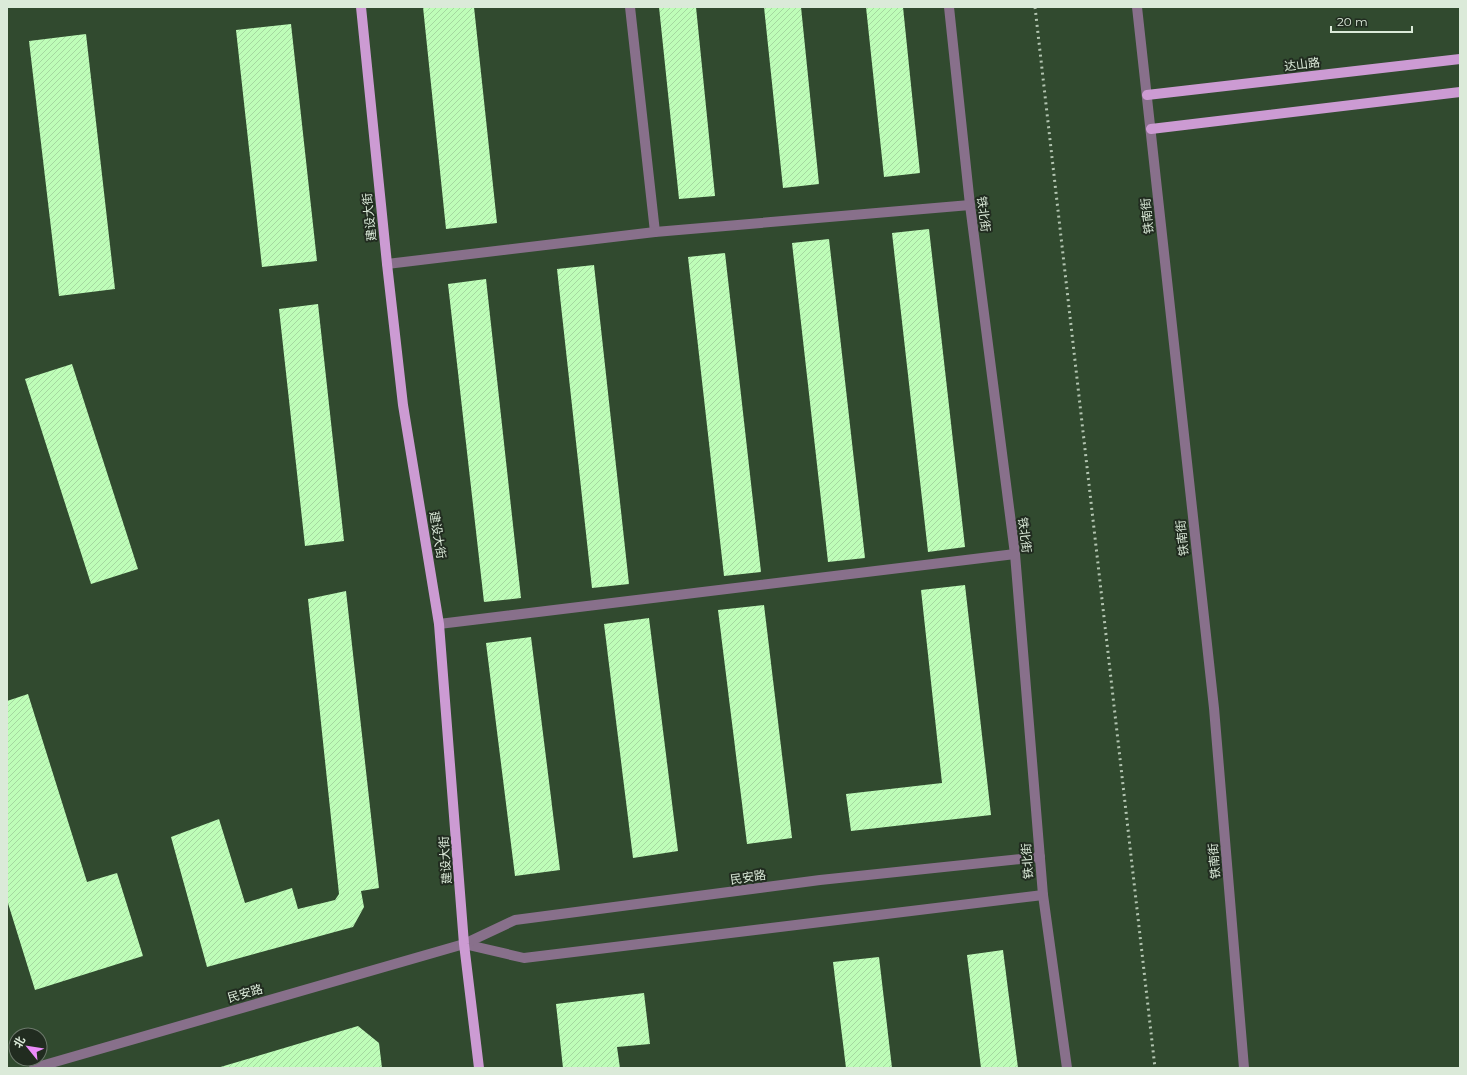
<svg xmlns="http://www.w3.org/2000/svg" width="1467" height="1075" viewBox="0 0 1467 1075" font-family="Montserrat,'Noto Sans SC',sans-serif">
<style>
.building{fill:url(#building-hatch)}
.lines{fill:none;stroke-linecap:round;stroke-linejoin:round}
.minor{stroke:#88708b;stroke-width:10}
.major{stroke:#cc9bd3;stroke-width:10}
.rail{stroke:#b3c5b1;stroke-width:3;stroke-dasharray:2 4;stroke-linecap:butt}
.labels{text-anchor:middle;dominant-baseline:central;stroke-width:4;stroke-linejoin:round;paint-order:stroke}
.street-label{font-size:12px;fill:#dbead9;stroke:#212c20}
</style>
<defs>
<pattern id="building-hatch" width="6" height="6" patternUnits="userSpaceOnUse"><rect width="6" height="6" fill="#befdb8"/><path d="M-1 1l2-2M0 6l6-6M5 7l2-2" fill="none" stroke="#a5d8a0"/></pattern>
</defs>
<rect width="100%" height="100%" fill="#314a2f"/>
<!-- building -->
<g class="building">
<polygon points="423,7 474,7 497,223 446,229"/>
<polygon points="659,7 696,7 715,196 679,199"/>
<polygon points="764,7 801,7 819,184 783,188"/>
<polygon points="866,7 903,7 920,173 884,177"/>
<polygon points="291,24 317,261 262,267 236,30"/>
<polygon points="86,34 115,289 59,296 29,41"/>
<polygon points="929,229 965,547 928,552 892,233"/>
<polygon points="829,239 865,558 828,562 792,243"/>
<polygon points="725,253 761,572 724,576 688,257"/>
<polygon points="594,265 629,584 592,588 557,269"/>
<polygon points="486,279 521,598 484,602 448,284"/>
<polygon points="318,304 344,541 305,546 279,309"/>
<polygon points="72,364 138,569 91,584 25,379"/>
<polygon points="965,585 991,815 851,831 846,794 942,783 921,590"/>
<polygon points="346,591 379,888 361,891 364,907 353,927 207,967 171,837 219,819 245,903 292,888 298,909 335,900 339,894 308,599"/>
<polygon points="764,605 792,838 747,844 718,610"/>
<polygon points="649,618 678,851 633,858 604,624"/>
<polygon points="531,637 560,870 515,876 486,643"/>
<polygon points="28,694 87,882 117,873 143,956 35,990 7,900 7,701"/>
<polygon points="1003,950 1018,1068 981,1068 967,955"/>
<polygon points="879,957 892,1068 846,1068 833,962"/>
<polygon points="644,993 650,1044 617,1047 620,1068 563,1068 556,1004"/>
<polygon points="358,1026 379,1043 382,1068 217,1068"/>
</g>
<g class="lines">
<!-- minor -->
<g class="minor">
<polyline points="630,7 655,232"/>
<polyline points="949,7 970,205 1015,554 1043,895 1067,1068"/>
<polyline points="1137,7 1214,708 1244,1068"/>
<polyline points="387,264 655,232 970,205"/>
<polyline points="439,624 1015,554"/>
<polyline points="464,944 524,958 1043,895"/>
<polyline points="34,1068 464,944 515,920 820,880 1040,857"/>
</g>
<!-- major -->
<g class="major">
<polyline points="361,7 387,264 403,405 439,624 464,944 479,1068"/>
<polyline points="1147,95 1460,59"/>
<polyline points="1151,129 1460,92"/>
</g>
<!-- rail -->
<polyline class="rail" points="1035,7 1155,1068"/>
</g>
<g class="labels">
<!-- street labels -->
<g class="street-label">
<text transform="translate(1302 64) rotate(-7)">达山路</text>
<text transform="translate(984 214) rotate(83)">铁北街</text>
<text transform="translate(1147 216) rotate(-96)">铁南街</text>
<text transform="translate(369 217) rotate(-96)">建设大街</text>
<text transform="translate(438 535) rotate(81)">建设大街</text>
<text transform="translate(1025 535) rotate(83)">铁北街</text>
<text transform="translate(1182 538) rotate(-96)">铁南街</text>
<text transform="translate(445 860) rotate(-94)">建设大街</text>
<text transform="translate(1027 861) rotate(-94)">铁北街</text>
<text transform="translate(1214 861) rotate(-95)">铁南街</text>
<text transform="translate(748 877) rotate(-8)">民安路</text>
<text transform="translate(245 993) rotate(-16)">民安路</text>
</g>
</g>
<!-- border -->
<rect width="1467" height="1075" fill="none" stroke="#dbead9" stroke-width="16"/>
<!-- north arrow -->
<g transform="translate(28 1047) rotate(300)"><circle r="19" fill="#212c20" stroke="#6b786a"/>
<path d="M0-3L7 15L0 10L-7 15Z" fill="#ec8cfa"/>
<text y="-6" font-size="11" font-weight="bold" text-anchor="middle" fill="#dbead9">北</text>
</g>
<!-- scale -->
<path d="M1331 26v6h81v-6" fill="none" stroke="#dbead9" stroke-width="2"/>
<text x="1337" y="26" font-size="12" fill="#dbead9" stroke="#212c20" stroke-width="3" paint-order="stroke">20 m</text>
</svg>
